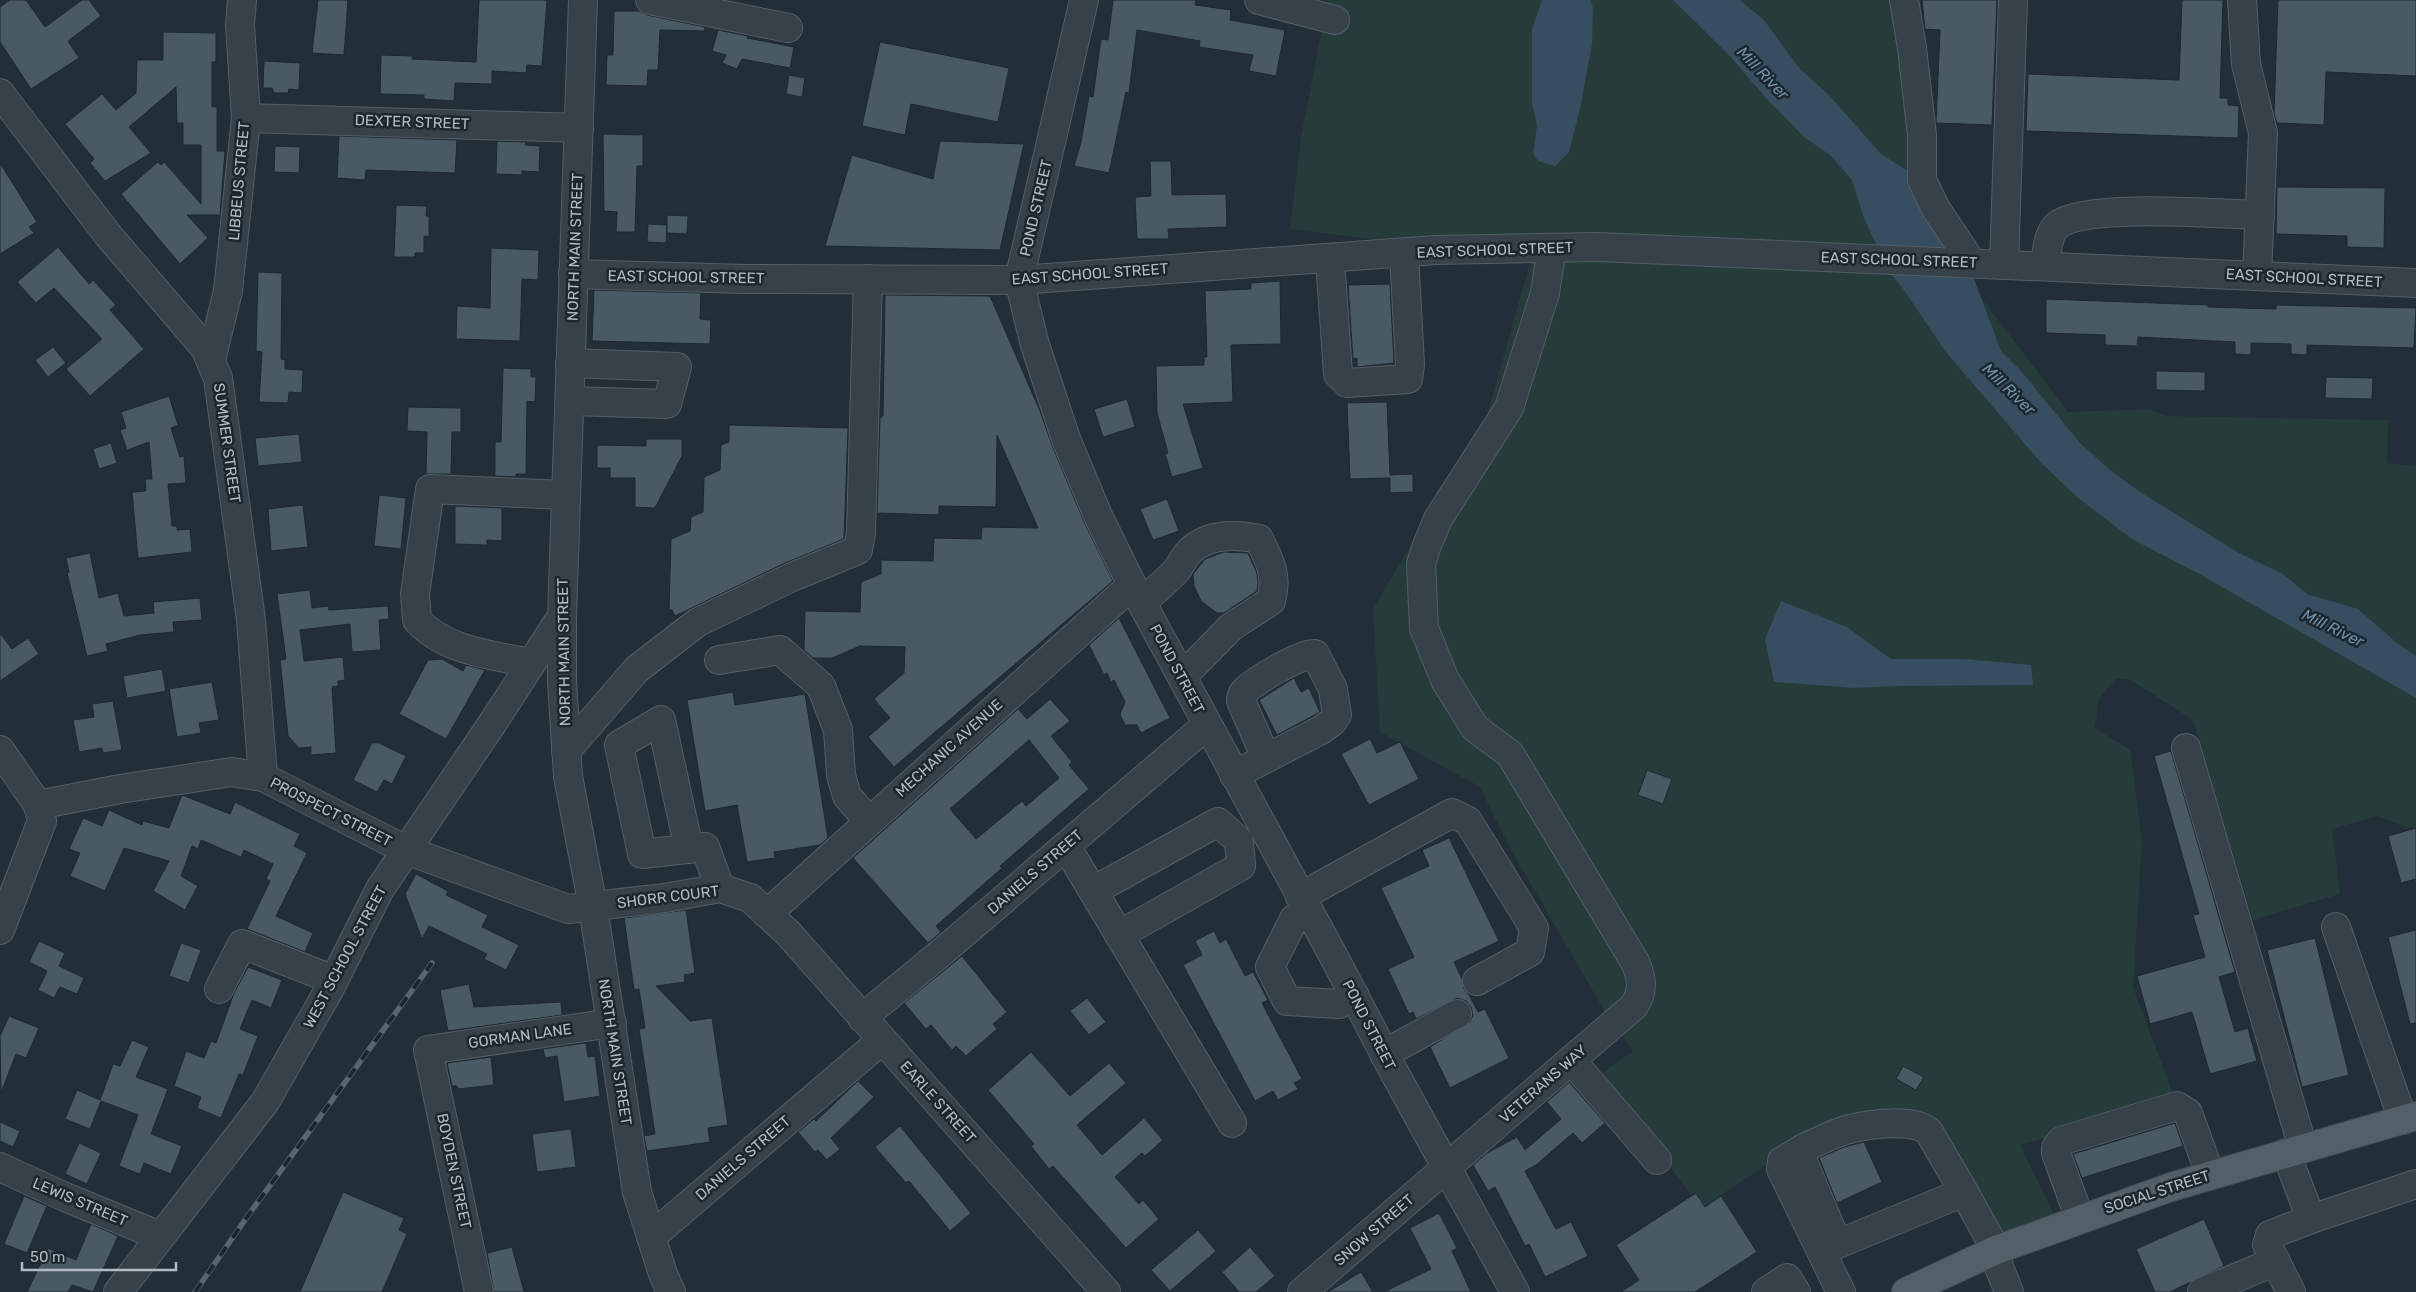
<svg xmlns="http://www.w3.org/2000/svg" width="2416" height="1292" viewBox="0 0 2416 1292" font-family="Rubik,sans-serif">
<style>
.green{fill:#253c3a}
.water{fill:#364e5f}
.building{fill:#4a5a65;stroke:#1d2830;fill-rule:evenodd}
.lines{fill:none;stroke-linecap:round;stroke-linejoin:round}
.minor-casing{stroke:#545f67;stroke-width:30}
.major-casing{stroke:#3f4a52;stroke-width:30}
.minor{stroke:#364149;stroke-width:28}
.major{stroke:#546069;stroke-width:28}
.rail-casing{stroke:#586670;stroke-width:5.5}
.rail{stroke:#1b262e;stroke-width:4;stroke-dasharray:11;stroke-linecap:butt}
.labels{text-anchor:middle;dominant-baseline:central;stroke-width:5;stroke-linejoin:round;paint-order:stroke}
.street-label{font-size:15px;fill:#b1bcc5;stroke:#1b262e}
.water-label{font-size:16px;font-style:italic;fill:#7292a8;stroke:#1b262e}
</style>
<rect width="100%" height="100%" fill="#222f39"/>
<!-- green -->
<polygon class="green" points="1328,0 1896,0 1908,133 1964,275 2068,412 2149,409 2167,416 2388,420 2387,463 2416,466 2416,830 2377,816 2332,829 2340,894 2253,920 2193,720 2131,680 2116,678 2099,699 2095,728 2130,750 2142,840 2133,987 2176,1102 2020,1145 2060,1227 2010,1253 1941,1134 1855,1141 1834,1121 1701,1208 1601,1074 1633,1051 1601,1005 1508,845 1480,787 1380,732 1373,609 1487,415 1531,259 1290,229 1301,137"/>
<!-- water -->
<g class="water">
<polygon points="1542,0 1590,0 1593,8 1592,44 1580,109 1569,152 1555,166 1538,161 1533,154 1537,125 1532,103 1532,29"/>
<polygon points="1673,0 1740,0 1764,20 1800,69 1828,94 1882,155 1915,175 1959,256 1974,279 2001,351 2021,371 2080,443 2110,470 2140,492 2239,553 2283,574 2307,594 2358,609 2397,643 2416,656 2416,698 2203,576 2132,539 2077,497 2041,463 1945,351 1904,290 1888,270 1864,218 1852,180 1830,155 1804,137 1765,97 1729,55"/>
<polygon points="1781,601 1847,627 1891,659 1965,659 2031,665 2033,685 1897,686 1854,688 1774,682 1765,639"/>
</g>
<!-- building -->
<g class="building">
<polygon points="10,0 26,0 45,27 82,0 89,0 101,16 68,41 79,58 31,89 0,42 0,7"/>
<polygon points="318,0 348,0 344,55 312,53"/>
<polygon points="479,0 547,0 542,66 527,65 526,73 492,71 492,84 455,83 454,101 424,99 424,95 380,94 381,55 413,56 412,59 476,62"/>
<polygon points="1113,0 1196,0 1195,5 1231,10 1230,20 1285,30 1276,76 1249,71 1253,55 1199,47 1200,41 1137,30 1129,93 1126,92 1109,173 1074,166 1081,142 1089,96 1093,97 1101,39 1108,40"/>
<polygon points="1922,0 1997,0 1992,125 1936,123 1940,30 1925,29"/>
<polygon points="2182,0 2223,0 2220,98 2228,98 2228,105 2239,106 2238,138 2026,131 2028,74 2179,80"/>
<polygon points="2278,0 2416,0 2416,76 2326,72 2324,125 2277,123 2274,114"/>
<polygon points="614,11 639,11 647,15 705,27 704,31 660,30 658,70 648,70 647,86 606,85 607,55 613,55"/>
<polygon points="718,30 748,36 747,38 794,47 790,68 742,59 737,69 722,63 726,55 712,51"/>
<polygon points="163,32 216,33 216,62 212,62 212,107 217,107 217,151 225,151 220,215 187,215 208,238 180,264 121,194 158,162 161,165 164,162 201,204 201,145 183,145 183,123 177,123 176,87 129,127 151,153 105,181 90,163 94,159 65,124 102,94 116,110 136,93 137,60 163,60"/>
<polygon points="880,42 1009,68 998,122 911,104 905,135 862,126"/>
<polygon points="264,61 300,63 299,90 289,89 288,93 274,93 272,88 263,88"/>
<polygon points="789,75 805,78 802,97 786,94"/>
<polygon points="603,134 643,135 643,166 637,166 635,232 616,232 617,212 604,211"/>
<polygon points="339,136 457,140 455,173 366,170 365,180 337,178"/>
<polygon points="497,141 526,142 525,145 540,146 539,172 522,171 522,175 496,174"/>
<polygon points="940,141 1024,144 1000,250 825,246 852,155 933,179"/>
<polygon points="275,146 300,147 299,173 274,172"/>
<polygon points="1150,161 1171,161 1172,195 1226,194 1227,227 1168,229 1169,239 1137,239 1135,197 1151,196"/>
<polygon points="0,163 37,222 29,227 34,233 0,254"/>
<polygon points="2277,187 2385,188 2384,248 2347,247 2347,236 2276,234"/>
<polygon points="396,205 427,206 426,216 429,216 429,237 424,236 424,253 415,253 415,257 394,257"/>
<polygon points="667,215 688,216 687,234 667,233"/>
<polygon points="648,224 667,225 666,243 647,242"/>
<polygon points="58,247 89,284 93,280 116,305 110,310 144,349 90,396 66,369 102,339 54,288 36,303 17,282"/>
<polygon points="491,248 539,250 538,280 522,279 520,341 456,339 457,306 490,308"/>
<polygon points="258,272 282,273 281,359 285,360 285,369 303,370 302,393 289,392 288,403 259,402 262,352 256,351"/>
<polygon points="1280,281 1281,344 1231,345 1233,402 1183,404 1203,468 1172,477 1165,454 1168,453 1157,413 1156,366 1204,365 1204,357 1207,357 1205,291 1251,289 1251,283"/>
<polygon points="1390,284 1394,363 1357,367 1357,358 1353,359 1348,285"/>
<polygon points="594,290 701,293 700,319 711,320 710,344 592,341"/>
<polygon points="885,295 990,296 1040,411 1052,445 1085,524 1113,581 894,767 868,737 890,718 874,699 904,673 905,647 860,646 832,658 813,658 804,650 805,611 860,612 861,582 881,574 881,560 933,561 934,538 981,539 982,527 1038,528 997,435 996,507 939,506 939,515 877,513 880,418 883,416"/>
<polygon points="2046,299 2208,305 2208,307 2276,309 2276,305 2416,308 2414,348 2307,345 2307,355 2291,354 2291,344 2251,343 2251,355 2235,354 2235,342 2138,337 2137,346 2105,345 2105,335 2046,333"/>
<polygon points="53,347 66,363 48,377 35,360"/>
<polygon points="503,368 531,369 531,377 536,377 535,402 527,401 526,474 516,474 516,477 495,476 495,442 501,442"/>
<polygon points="2156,371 2205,372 2205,391 2156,390"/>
<polygon points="2326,377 2373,378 2372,399 2325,398"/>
<polygon points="169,396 178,425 171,428 180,457 184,456 186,483 168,484 172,526 177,526 177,530 190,529 192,552 138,558 132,492 146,491 145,479 152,479 149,442 127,450 120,430 126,428 121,412"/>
<polygon points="1127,399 1135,427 1103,437 1094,409"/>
<polygon points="1387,402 1390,475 1413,474 1413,492 1390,493 1390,478 1350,479 1347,403"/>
<polygon points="408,407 461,408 461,432 452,432 451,474 426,474 427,432 407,431"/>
<polygon points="729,425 848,428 844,539 785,563 675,616 672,610 669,610 671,539 690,531 691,517 703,512 704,477 720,470 721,445 729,442"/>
<polygon points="299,434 302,462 258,466 255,438"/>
<polygon points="646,439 682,439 682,456 655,508 635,507 635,478 610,478 610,468 597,468 597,445 646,446"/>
<polygon points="111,443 117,463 99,469 93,449"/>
<polygon points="379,495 406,498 401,549 374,546"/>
<polygon points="1167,499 1179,531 1153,540 1140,509"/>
<polygon points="303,505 308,547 271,551 268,509"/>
<polygon points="455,506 502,508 502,541 487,540 487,545 455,544"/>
<polygon points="1224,552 1248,553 1257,573 1258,584 1257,591 1224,613 1217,613 1201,601 1194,586 1193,574 1205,559"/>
<polygon points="90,553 99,598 118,593 124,616 154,613 153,602 200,598 202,620 173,622 174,632 140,635 106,644 108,651 87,656 67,573 69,572 66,558"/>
<polygon points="310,590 312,608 328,606 329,610 388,606 389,619 379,620 381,650 352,652 350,624 300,630 304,661 343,657 345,680 338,681 338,686 332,687 336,753 311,755 311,747 299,748 288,736 280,660 286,659 277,594"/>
<polygon points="1119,618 1170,718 1141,733 1137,725 1125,725 1120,714 1125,702 1114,680 1111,682 1107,673 1104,675 1089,645"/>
<polygon points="0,633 12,649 28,638 39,654 0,681"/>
<polygon points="442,659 463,671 466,665 485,670 446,739 399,714 428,660"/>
<polygon points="162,669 166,691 127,698 123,676"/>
<polygon points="1294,678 1301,692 1309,688 1320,712 1277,735 1259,700"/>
<polygon points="212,682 219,720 199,723 201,733 177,737 169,689"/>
<polygon points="733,692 735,705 805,694 828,838 820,845 774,852 775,858 747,862 737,805 705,811 687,700"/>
<path d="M1050,699L1070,721L1051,736L1072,762L1069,765L1089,789L1000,866L1002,868L936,926L941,932L928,943L853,858L1018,709L1027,719ZM1029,740L1059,778L1026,806L1022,801L976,839L950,809Z"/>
<polygon points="113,701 122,750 103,753 102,748 79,752 73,720 94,717 92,704"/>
<polygon points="1370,739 1377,753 1400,742 1419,779 1369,805 1341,754"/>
<polygon points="372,743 379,743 406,756 392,784 384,780 377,792 353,780"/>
<polygon points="2171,751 2235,972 2219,977 2235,1032 2248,1028 2257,1061 2210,1074 2192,1012 2150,1024 2137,976 2205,957 2193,915 2199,914 2154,756"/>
<polygon points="1647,770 1672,779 1663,804 1638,795"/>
<polygon points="182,795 230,814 235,802 300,834 294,846 307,853 276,916 313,933 305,952 247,929 270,881 266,879 273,864 244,850 241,857 201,840 198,849 192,846 181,876 198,886 185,910 153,891 169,861 124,848 105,891 70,876 80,853 69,849 83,818 102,826 109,810 142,825 143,821 169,828"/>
<polygon points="2416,828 2416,879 2401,883 2388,836"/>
<polygon points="1449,838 1499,941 1454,962 1462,979 1464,989 1469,995 1478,1012 1485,1009 1509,1058 1450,1088 1430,1047 1470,1022 1473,1015 1471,1007 1466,1001 1457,998 1416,1019 1413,1012 1409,1014 1388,969 1414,957 1381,888 1429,866 1422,850"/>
<polygon points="416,874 448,891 446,895 488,915 482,927 519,945 506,970 484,959 487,954 429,926 422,939 405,894"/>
<polygon points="686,910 695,973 684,975 685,982 656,986 690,1021 712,1018 728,1125 708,1128 710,1142 647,1151 644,1136 655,1134 639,1029 645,1028 639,989 634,990 624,918"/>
<polygon points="2416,930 2416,1023 2410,1024 2388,937"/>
<polygon points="1214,931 1220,943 1226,939 1245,976 1253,972 1268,1000 1262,1003 1302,1079 1294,1083 1298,1089 1278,1100 1273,1091 1255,1101 1183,965 1202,955 1195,941"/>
<polygon points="2315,938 2349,1075 2302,1087 2267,950"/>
<polygon points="39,941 65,953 59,966 84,978 77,994 60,987 54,998 38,990 47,971 29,962"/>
<polygon points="181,943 201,950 189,983 169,976"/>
<polygon points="962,956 1007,1012 993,1024 997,1029 966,1056 956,1046 952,1050 931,1025 926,1029 904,1003"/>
<polygon points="248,967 282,980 271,1008 252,1000 240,1029 258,1036 243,1075 239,1074 221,1118 197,1108 201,1097 174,1086 186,1051 204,1058 211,1041 216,1043 234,993"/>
<polygon points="469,984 474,1007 561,1002 562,1015 448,1031 440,990"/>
<polygon points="1087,998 1106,1022 1089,1035 1070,1011"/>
<polygon points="9,1016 39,1028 26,1058 16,1054 1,1093 0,1036"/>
<polygon points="132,1040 149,1047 136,1077 168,1089 151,1134 182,1146 171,1174 144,1163 140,1174 119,1166 138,1115 101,1101 90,1129 65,1119 77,1090 100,1100 113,1064 120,1066"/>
<polygon points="586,1043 588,1057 595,1056 600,1096 564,1102 557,1056 545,1058 543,1049"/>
<polygon points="1031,1052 1070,1096 1109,1063 1126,1083 1077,1125 1102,1155 1144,1118 1163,1140 1145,1156 1142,1153 1115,1177 1139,1204 1143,1200 1159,1219 1126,1248 1053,1166 1049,1169 1031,1146 1034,1144 988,1090"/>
<polygon points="491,1057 494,1085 458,1089 457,1086 452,1086 447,1063"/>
<polygon points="1903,1066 1924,1077 1916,1090 1896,1079"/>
<polygon points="858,1081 874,1097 831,1138 840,1149 827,1160 818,1150 815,1152 798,1132 814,1119 816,1121"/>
<polygon points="1569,1082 1605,1123 1582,1143 1573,1133 1536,1165 1525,1171 1556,1229 1571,1222 1588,1256 1545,1277 1529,1244 1525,1246 1495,1187 1488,1191 1473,1165 1487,1153 1517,1137 1525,1150 1561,1119 1547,1102"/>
<polygon points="0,1122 20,1131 13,1147 0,1141"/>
<polygon points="2175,1123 2183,1146 2082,1178 2073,1154"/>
<polygon points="900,1126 971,1213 950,1231 909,1181 906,1183 875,1147"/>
<polygon points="571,1129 576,1167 537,1172 532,1134"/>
<polygon points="1864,1142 1882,1182 1837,1203 1819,1158 1844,1147"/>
<polygon points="79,1143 101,1153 87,1184 65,1174"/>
<polygon points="343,1192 404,1218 399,1230 407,1234 382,1292 300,1292"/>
<polygon points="1696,1193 1705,1207 1721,1196 1757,1252 1695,1292 1621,1292 1639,1280 1616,1245"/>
<polygon points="24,1196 47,1206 27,1253 4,1244"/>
<polygon points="1439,1213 1457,1248 1452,1251 1471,1292 1384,1292 1431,1269 1410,1228"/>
<polygon points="2204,1219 2224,1266 2170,1292 2155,1292 2136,1249"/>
<polygon points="91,1224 118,1236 93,1292 72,1285 68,1292 27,1292 48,1248 76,1260"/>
<polygon points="1198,1230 1216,1251 1170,1291 1151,1270"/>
<polygon points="512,1247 524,1292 494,1292 487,1253"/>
<polygon points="1250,1247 1275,1276 1256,1292 1239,1292 1222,1272"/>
<polygon points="1361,1272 1373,1292 1328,1292"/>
</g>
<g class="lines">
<!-- minor casing -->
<g class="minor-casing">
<g id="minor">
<polyline points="583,0 562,616 562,681 568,776 593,907 637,1192 663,1274 671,1292"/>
<polyline points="650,0 788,28"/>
<polyline points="1084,0 1019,280 1035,345 1066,439 1099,518 1132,585 1335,959 1394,1072 1515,1292"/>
<polyline points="1259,0 1335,20"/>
<polyline points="1904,0 1912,48 1922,135 1922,180 1936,209 1972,263"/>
<polyline points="2242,0 2246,64 2263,133 2257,276"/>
<polyline points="0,93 108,235 205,348 218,378 251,620 263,777"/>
<polyline points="246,118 579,128"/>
<polyline points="1330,259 1338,374 1347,383 1408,379 1410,365 1404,253"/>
<polyline points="2004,264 2013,0"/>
<path d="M2045,266C2047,253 2047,232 2059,224C2091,203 2218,214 2260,215"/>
<polyline points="573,274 746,279 1019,280 1436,250 1598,247 2416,283"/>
<polyline points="211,360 228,291 246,118 240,25 242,0"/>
<polyline points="570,401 667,404 677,367 570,363"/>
<path d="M1142,603C1152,593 1163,584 1173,574C1180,568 1183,558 1189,552C1208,533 1235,534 1259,539C1270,561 1278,576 1271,601L1231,627L1182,677"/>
<polyline points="719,660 780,650 821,686 838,730 841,775 847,796 868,820"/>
<path d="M531,663C491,655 445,651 417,620L415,594L430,489L566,495"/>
<polyline points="2186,748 2303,1148"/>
<polyline points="0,750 38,805 120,789 232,772 263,777 406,850 568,909 665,898 720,888 750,898 788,933 1106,1292"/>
<polyline points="566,751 637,669 698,622 792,577 858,550 861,533 868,279"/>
<path d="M1234,775L1321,730L1332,722L1337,715L1333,689L1315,654C1303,652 1250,683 1243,693C1242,695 1241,699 1241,701L1266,758"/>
<polyline points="1066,846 1232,1123"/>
<polyline points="689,849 661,720 619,745 642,854 705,847 720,888"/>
<polyline points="1093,891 1218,822 1239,841 1241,866 1119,935"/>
<polyline points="1300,897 1452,813 1468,821 1534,928 1530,952 1477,981"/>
<polyline points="1309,911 1294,919 1270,967 1287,1001 1339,1004 1355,996"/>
<polyline points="767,914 1132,585"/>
<polyline points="2336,927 2403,1120"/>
<polyline points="0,930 42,821 38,805"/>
<polyline points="219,989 242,944 334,980"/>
<polyline points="862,1018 942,952 1207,725"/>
<polyline points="1384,1054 1457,1014"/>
<polyline points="1571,1060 1657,1160"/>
<polyline points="1804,1148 1782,1161 1781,1169 1821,1251"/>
<polyline points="2286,1153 2311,1219 2416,1184"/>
<polyline points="0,1167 65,1197 160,1236"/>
<polyline points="2080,1219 2056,1153 2056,1148 2061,1141 2177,1106 2188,1113 2210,1174"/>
<polyline points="651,1237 882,1040"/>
<path d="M1837,1243L1801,1157L1804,1148C1819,1141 1834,1133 1850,1129C1870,1124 1914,1118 1929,1132L1964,1192"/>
<polyline points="118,1292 265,1102 329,990 380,889 492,724 562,616"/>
<polyline points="479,1292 428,1050 612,1023"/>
<path d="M1302,1292L1634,1006C1644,991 1642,978 1635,962L1510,754L1475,728L1445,680L1424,628L1421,564L1427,545L1438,519L1509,408L1545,293L1552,248"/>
<polyline points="1766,1292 1787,1278 1796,1292"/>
<polyline points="1841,1292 1821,1251 1964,1192 1996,1250 1999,1267 2009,1292"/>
<polyline points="2202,1292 2276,1261"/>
<polyline points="2291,1292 2267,1245 2270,1235 2311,1219"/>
</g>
</g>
<!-- major casing -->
<g class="major-casing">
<polyline id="major" points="1906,1292 1996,1250 2171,1187 2416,1116"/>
</g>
<!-- minor -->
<use href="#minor" class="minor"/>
<!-- major -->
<use href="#major" class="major"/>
<!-- rail casing -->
<g class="rail-casing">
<polyline id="rail" points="195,1292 247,1217 432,963"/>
</g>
<!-- rail -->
<use href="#rail" class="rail"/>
</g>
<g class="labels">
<!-- street labels -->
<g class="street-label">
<text transform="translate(412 122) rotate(2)">DEXTER STREET</text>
<text transform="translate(239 181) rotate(-85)">LIBBEUS STREET</text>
<text transform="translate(1036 208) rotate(-77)">POND STREET</text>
<text transform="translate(575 247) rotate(-88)">NORTH MAIN STREET</text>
<text transform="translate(1495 250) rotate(-2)">EAST SCHOOL STREET</text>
<text transform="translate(1899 260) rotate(2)">EAST SCHOOL STREET</text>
<text transform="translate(1090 274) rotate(-4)">EAST SCHOOL STREET</text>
<text transform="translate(686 277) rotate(1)">EAST SCHOOL STREET</text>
<text transform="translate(2304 278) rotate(3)">EAST SCHOOL STREET</text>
<text transform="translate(227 443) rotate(82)">SUMMER STREET</text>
<text transform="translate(564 652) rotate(-91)">NORTH MAIN STREET</text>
<text transform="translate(1177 669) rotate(62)">POND STREET</text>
<text transform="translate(949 748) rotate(-42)">MECHANIC AVENUE</text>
<text transform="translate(331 812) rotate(27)">PROSPECT STREET</text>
<text transform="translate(1035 872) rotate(-41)">DANIELS STREET</text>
<text transform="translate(668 897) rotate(-7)">SHORR COURT</text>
<text transform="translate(345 957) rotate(-62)">WEST SCHOOL STREET</text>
<text transform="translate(1369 1025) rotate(63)">POND STREET</text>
<text transform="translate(520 1036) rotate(-8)">GORMAN LANE</text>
<text transform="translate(615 1052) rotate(81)">NORTH MAIN STREET</text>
<text transform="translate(1543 1084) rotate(-41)">VETERANS WAY</text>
<text transform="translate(938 1102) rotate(48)">EARLE STREET</text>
<text transform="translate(743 1158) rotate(-41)">DANIELS STREET</text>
<text transform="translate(454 1171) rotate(78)">BOYDEN STREET</text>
<text transform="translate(2157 1192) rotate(-18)">SOCIAL STREET</text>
<text transform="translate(80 1202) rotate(23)">LEWIS STREET</text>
<text transform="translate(1374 1230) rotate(-41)">SNOW STREET</text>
</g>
<!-- water labels -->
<g class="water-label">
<text transform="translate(1763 73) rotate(46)">Mill River</text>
<text transform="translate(2009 389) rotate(44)">Mill River</text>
<text transform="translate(2333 628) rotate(26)">Mill River</text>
</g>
</g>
<!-- scale -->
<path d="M22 1262v8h154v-8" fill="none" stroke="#b1bcc5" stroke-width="2.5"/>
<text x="30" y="1262" font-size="15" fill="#b1bcc5" stroke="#1b262e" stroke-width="4" paint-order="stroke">50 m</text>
</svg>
